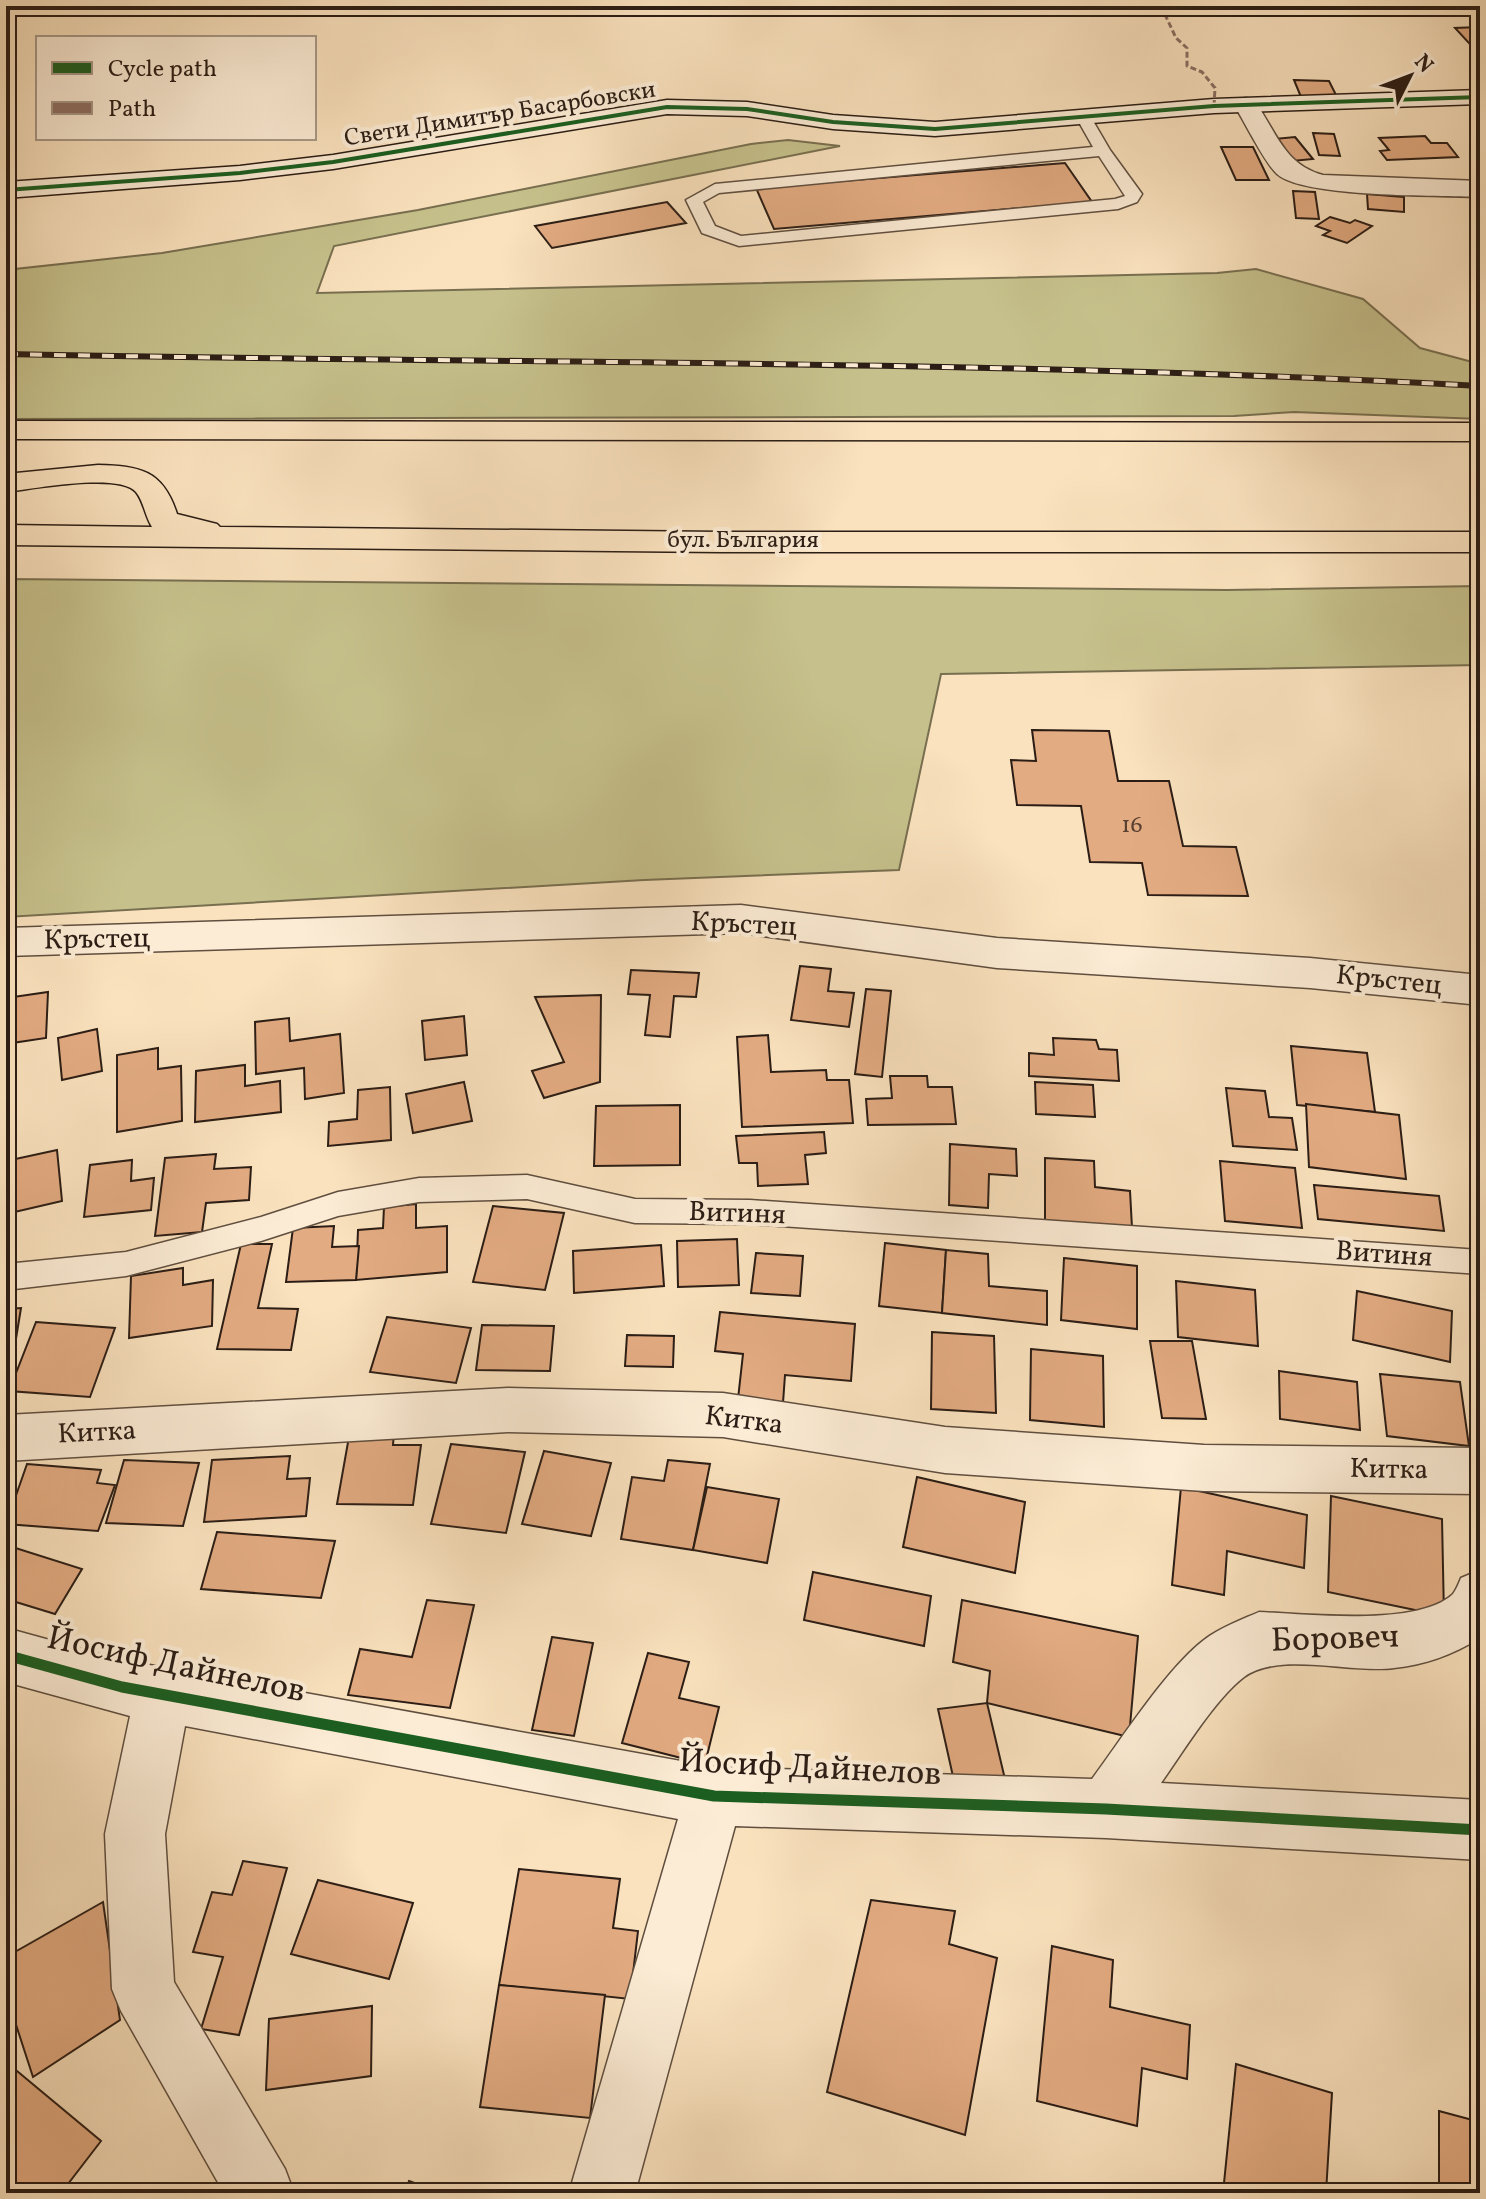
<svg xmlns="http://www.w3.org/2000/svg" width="1486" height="2199" viewBox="0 0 1486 2199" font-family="Vollkorn,serif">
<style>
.green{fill:#c6c18c;stroke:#786f50;stroke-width:2}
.building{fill:#e3ab82;stroke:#2b1d15;stroke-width:2}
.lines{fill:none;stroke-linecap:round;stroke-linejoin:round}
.lane-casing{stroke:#5f4e3f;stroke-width:3}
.street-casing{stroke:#5f4e3f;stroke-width:3}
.secondary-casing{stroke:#2b1d15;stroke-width:3}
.highway-casing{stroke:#2b1d15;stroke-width:3}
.lane{fill:#fcecd5;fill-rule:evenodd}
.street{fill:#fcecd5;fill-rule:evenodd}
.secondary{fill:#fcecd5;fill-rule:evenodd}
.highway{fill:#fae2be;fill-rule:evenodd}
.rail-casing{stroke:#2b1d15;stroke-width:6}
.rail{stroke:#fcecd5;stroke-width:4;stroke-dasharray:12;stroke-linecap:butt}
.quiet{stroke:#8d6e63;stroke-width:3;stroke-dasharray:6 3;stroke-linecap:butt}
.cycleway-far1-casing{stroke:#fcecd5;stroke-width:7}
.cycleway-casing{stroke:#fcecd5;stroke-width:16}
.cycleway-far1{stroke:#1b5e20;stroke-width:4}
.cycleway{stroke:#1b5e20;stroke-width:11}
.labels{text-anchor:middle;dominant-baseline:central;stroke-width:8;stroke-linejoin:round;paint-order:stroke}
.far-street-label{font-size:24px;fill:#2b1d15;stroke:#fcecd5}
.number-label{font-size:24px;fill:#594030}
.street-label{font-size:28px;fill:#2b1d15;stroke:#fcecd5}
.near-street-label{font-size:34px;fill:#2b1d15;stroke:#fcecd5}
</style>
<rect width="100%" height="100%" fill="#fae2be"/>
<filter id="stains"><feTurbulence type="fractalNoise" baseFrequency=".0025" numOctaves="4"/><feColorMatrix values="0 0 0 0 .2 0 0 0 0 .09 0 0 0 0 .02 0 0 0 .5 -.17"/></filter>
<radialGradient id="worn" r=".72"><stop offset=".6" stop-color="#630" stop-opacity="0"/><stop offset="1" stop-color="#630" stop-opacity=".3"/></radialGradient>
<!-- green -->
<g class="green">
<polygon points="788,140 840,146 334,246 317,293 1217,273 1256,269 1363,299 1420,348 1480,364 1480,419 1294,412 1234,416 6,419 6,270 162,253 418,210 751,144"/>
<polygon points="6,579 1227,590 1480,586 1480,665 941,674 899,870 644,880 6,917"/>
</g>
<!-- building -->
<g class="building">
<polygon points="1480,27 1480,55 1455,28"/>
<polygon points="1294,80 1329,81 1337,97 1301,97"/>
<polygon points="1313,133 1334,134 1340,156 1319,155"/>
<polygon points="1425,136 1431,143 1447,143 1458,157 1387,160 1380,151 1389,150 1379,138"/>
<polygon points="1295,137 1313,159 1292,161 1274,139"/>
<polygon points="1221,147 1253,147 1269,180 1236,180"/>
<polygon points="1065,163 1092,202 774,229 756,188"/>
<polygon points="1293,191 1315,192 1319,219 1296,218"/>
<polygon points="1367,194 1404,197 1404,212 1368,209"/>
<polygon points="667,202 686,223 552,248 535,226"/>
<polygon points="1330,217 1350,223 1355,220 1372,226 1347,243 1323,235 1330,231 1316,226"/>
<polygon points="1032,730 1109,731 1118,781 1169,781 1183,846 1236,847 1248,896 1148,895 1142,863 1090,862 1081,806 1017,805 1011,760 1036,761"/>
<polygon points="800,966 831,969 828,991 854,993 849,1027 791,1020"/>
<polygon points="631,970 699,973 696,997 674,996 670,1037 645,1035 650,995 628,994"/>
<polygon points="866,989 891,991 882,1077 855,1074"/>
<polygon points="48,992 46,1038 12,1043 12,1026 6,1027 6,998"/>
<polygon points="601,995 600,1082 544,1098 532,1071 564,1062 535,997"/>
<polygon points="464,1016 467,1055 425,1060 422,1021"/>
<polygon points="289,1018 290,1041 340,1034 344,1093 305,1099 304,1068 256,1074 255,1022"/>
<polygon points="97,1029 102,1071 62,1080 58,1038"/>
<polygon points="768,1035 771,1072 826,1070 827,1080 849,1080 853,1123 742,1127 737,1037"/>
<polygon points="1053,1038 1096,1040 1099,1049 1117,1050 1119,1081 1029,1076 1029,1053 1054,1055"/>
<polygon points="1291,1046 1367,1053 1375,1112 1297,1105"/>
<polygon points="158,1048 158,1069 181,1066 182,1121 117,1132 117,1055"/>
<polygon points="245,1065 245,1086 280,1081 281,1112 195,1122 196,1071"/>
<polygon points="890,1076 927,1076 928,1087 952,1087 956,1124 868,1125 866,1099 892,1098"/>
<polygon points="464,1082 472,1121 413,1133 406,1094"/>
<polygon points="1035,1082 1093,1085 1095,1117 1036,1114"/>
<polygon points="390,1087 391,1140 328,1146 329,1122 357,1119 358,1090"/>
<polygon points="1226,1088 1265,1091 1269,1117 1292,1118 1297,1150 1233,1146"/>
<polygon points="1306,1104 1399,1115 1406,1179 1309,1167"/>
<polygon points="680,1105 680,1165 594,1166 596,1106"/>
<polygon points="824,1132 826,1153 805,1155 808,1184 758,1186 757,1163 739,1163 736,1136"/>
<polygon points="950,1144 1016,1149 1017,1176 989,1174 988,1208 949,1205"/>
<polygon points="57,1150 62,1201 6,1214 6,1161"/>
<polygon points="216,1154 214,1169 251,1167 249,1200 206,1203 202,1232 155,1236 165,1158"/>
<polygon points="1045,1158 1094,1161 1095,1187 1130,1191 1132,1228 1045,1221"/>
<polygon points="132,1160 131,1181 154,1178 151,1210 84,1217 90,1165"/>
<polygon points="1220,1161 1295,1168 1302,1228 1225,1221"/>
<polygon points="1314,1185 1439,1196 1444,1231 1318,1219"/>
<polygon points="416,1204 416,1228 447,1226 447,1272 356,1280 358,1230 383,1228 384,1207"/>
<polygon points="493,1206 564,1213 545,1290 473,1282"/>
<polygon points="334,1226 332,1247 359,1246 356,1280 286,1282 293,1228"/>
<polygon points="737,1239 739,1285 678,1287 677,1241"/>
<polygon points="885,1243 946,1250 942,1313 879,1306"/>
<polygon points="241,1244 272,1244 258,1308 298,1309 291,1350 217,1349"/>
<polygon points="661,1245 664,1286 574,1293 573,1251"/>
<polygon points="946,1250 988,1254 989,1286 1047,1291 1047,1325 942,1313"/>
<polygon points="756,1253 803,1256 800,1296 751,1293"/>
<polygon points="1064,1258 1137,1266 1137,1329 1061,1320"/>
<polygon points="183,1268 183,1285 213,1280 212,1326 129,1338 131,1276"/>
<polygon points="1176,1281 1255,1290 1258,1346 1178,1337"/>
<polygon points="1357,1291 1452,1311 1450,1362 1353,1340"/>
<polygon points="21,1308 14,1351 6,1352 6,1309"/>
<polygon points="720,1312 855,1324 851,1381 785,1375 783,1403 738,1399 743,1354 715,1351"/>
<polygon points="387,1317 471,1328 456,1383 370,1372"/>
<polygon points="36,1322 115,1328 90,1397 9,1391"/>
<polygon points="482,1325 554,1326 550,1371 476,1370"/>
<polygon points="932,1332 994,1336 996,1413 931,1409"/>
<polygon points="627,1335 674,1336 673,1367 625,1366"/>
<polygon points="1150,1341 1192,1341 1206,1419 1162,1418"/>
<polygon points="1031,1349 1103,1356 1104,1427 1030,1420"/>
<polygon points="1279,1371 1357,1382 1360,1430 1280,1419"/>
<polygon points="1380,1374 1460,1382 1469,1446 1387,1436"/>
<polygon points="350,1431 394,1432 393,1445 421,1445 413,1505 337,1504"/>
<polygon points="451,1444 525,1452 506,1533 431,1524"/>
<polygon points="544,1451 611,1463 591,1536 522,1524"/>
<polygon points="290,1456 287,1479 310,1478 306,1516 204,1522 212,1460"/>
<polygon points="124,1460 199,1463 183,1526 106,1523"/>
<polygon points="668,1460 710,1464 693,1550 621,1539 632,1477 664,1481"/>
<polygon points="27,1464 101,1470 97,1483 115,1485 98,1531 6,1524"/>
<polygon points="917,1477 1025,1502 1015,1573 903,1547"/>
<polygon points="707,1487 779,1499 767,1563 693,1550"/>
<polygon points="1181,1487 1307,1515 1304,1568 1227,1551 1224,1595 1172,1585"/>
<polygon points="1331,1496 1442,1519 1444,1616 1328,1592"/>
<polygon points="217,1532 335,1541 321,1598 201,1589"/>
<polygon points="6,1545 82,1569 55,1614 6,1599"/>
<polygon points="813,1572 931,1596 924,1646 804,1620"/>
<polygon points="427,1600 474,1605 450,1708 348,1695 360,1649 412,1657"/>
<polygon points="962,1600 1138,1636 1129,1737 987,1703 990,1671 953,1662"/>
<polygon points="552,1637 593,1643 574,1736 532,1730"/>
<polygon points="648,1653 689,1662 679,1698 719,1707 705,1764 622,1743"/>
<polygon points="987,1703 1008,1792 958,1799 938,1709"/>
<polygon points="243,1861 287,1868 239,2035 201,2029 223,1957 193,1952 212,1892 232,1895"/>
<polygon points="519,1869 620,1879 613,1928 638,1931 630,1999 499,1985"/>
<polygon points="318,1880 413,1903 389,1979 291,1954"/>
<polygon points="871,1900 955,1911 949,1944 997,1958 965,2135 827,2092"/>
<polygon points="103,1902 120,2020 33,2077 6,1994 6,1957"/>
<polygon points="1052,1946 1113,1960 1110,2007 1190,2025 1187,2079 1142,2068 1137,2126 1037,2101"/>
<polygon points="499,1985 605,1995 590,2118 480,2107"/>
<polygon points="372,2006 371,2076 266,2090 269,2019"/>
<polygon points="1236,2064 1332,2093 1326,2193 1223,2193"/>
<polygon points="11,2066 101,2141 61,2193 6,2193 6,2073"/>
<polygon points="1439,2111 1480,2122 1480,2193 1439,2193"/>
<polygon points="409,2181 442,2193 405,2193"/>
</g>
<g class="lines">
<!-- lane casing -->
<g class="lane-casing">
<g id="lane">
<path d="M1084,112L1089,114L1110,150L1142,194L1137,202L1118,209L739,246L702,233L686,200L715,184L1093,147L1076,117ZM1099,156L1125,196L1115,199L741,236L715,226L703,202L719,193Z"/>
<polygon points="527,1175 635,1199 750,1200 1480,1250 1480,1274 750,1224 635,1223 527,1199 419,1202 338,1216 261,1241 126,1276 6,1290 6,1264 126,1252 261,1217 338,1192 419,1178"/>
</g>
</g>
<!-- street casing -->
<g class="street-casing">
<g id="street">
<path d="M1246,98L1254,100C1276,131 1284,165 1323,175L1480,181V197C1440,195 1303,198 1277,174C1264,162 1245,122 1234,105L1238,100Z"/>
<polygon points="741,905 997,938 1310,958 1480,975 1480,1005 1310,988 997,968 741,933 6,956 6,928"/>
<polygon points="508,1388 723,1393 945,1427 1204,1445 1480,1448 1480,1494 1204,1491 945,1473 723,1437 508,1432 6,1461 6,1415"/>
<path d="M1480,1570V1638C1454,1654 1425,1665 1394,1668C1351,1674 1279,1651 1244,1677C1215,1699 1183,1752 1161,1783L1480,1800V1860L1106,1838L735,1826L635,2193H569L678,1819L185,1726L165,1834L174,1982L285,2169L294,2193H224L121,2011L112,1989L105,1834L130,1716L6,1682V1628L122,1660L714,1767L1092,1779C1121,1740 1167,1668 1204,1640C1219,1628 1241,1620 1259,1612C1306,1614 1418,1627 1453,1594C1456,1590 1459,1583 1461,1578Z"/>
</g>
</g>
<!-- secondary casing -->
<g class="secondary-casing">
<polygon id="secondary" points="1480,90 1480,104 1214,113 935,136 833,129 747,116 667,114 333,169 240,180 6,198 6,182 240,166 333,155 667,100 747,102 833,115 935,122 1214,99"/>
</g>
<!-- highway casing -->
<g class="highway-casing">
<g id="highway">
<polygon points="6,421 1480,423 1480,441 6,439"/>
<path d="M98,465C140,466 163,470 177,514L217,524L220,527L721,532H1480V552H721L6,545V525L152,527C145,516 144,502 136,492C119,472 32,489 6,492V474Z"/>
</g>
</g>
<!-- lane -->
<use href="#lane" class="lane"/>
<!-- street -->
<use href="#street" class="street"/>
<!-- secondary -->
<use href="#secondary" class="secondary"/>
<!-- highway -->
<use href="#highway" class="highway"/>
<!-- rail casing -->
<g class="rail-casing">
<path id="rail" d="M6,354C497,364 989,359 1480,386"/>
</g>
<!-- rail -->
<use href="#rail" class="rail"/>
<!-- quiet -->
<polyline class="quiet" points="1161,6 1176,38 1187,48 1187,66 1202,72 1215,88 1214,106"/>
<!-- cycleway-far1 casing -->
<g class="cycleway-far1-casing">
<polyline id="cycleway-far1" points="6,190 240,173 333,162 667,107 747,109 833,122 935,129 1214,106 1480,97"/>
</g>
<!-- cycleway casing -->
<g class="cycleway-casing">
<polyline id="cycleway" points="6,1655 122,1687 714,1796 1106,1809 1480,1830"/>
</g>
<!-- cycleway-far1 -->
<use href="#cycleway-far1" class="cycleway-far1"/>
<!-- cycleway -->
<use href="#cycleway" class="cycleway"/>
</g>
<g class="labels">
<!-- far-street labels -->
<g class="far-street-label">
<text transform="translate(500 115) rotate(-9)">Свети Димитър Басарбовски</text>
<text x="743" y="541">бул. България</text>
</g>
<!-- number labels -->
<g class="number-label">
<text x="1132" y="826">16</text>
</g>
<!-- street labels -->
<g class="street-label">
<text transform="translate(744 925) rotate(3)">Кръстец</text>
<text transform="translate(97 940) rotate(-1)">Кръстец</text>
<text transform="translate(1389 981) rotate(6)">Кръстец</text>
<text transform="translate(737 1214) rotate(2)">Витиня</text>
<text transform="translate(1384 1255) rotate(4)">Витиня</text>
<text transform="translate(744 1421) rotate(7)">Китка</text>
<text transform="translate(97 1433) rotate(-3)">Китка</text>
<text transform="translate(1389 1470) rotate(1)">Китка</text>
</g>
<!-- near-street labels -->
<g class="near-street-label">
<text transform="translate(1335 1640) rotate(-2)">Боровеч</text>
<text transform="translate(176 1666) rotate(12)">Йосиф Дайнелов</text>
<text transform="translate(810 1769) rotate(3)">Йосиф Дайнелов</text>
</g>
</g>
<!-- margin -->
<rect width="1486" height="2199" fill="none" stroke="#fae2be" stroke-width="32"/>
<rect x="8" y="8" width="1470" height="2183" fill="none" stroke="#2b1d15" stroke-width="4"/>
<rect x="16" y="16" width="1454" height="2167" fill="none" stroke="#2b1d15" stroke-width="2"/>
<!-- legend -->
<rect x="36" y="36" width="280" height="104" fill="#fcecd5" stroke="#a89988" stroke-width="2"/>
<rect x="52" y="62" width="40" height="12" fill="#1b5e20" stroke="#a89988" stroke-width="2"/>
<text x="108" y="76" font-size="24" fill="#2b1d15">Cycle path</text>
<rect x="52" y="102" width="40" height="12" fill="#8d6e63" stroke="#a89988" stroke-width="2"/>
<text x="108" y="116" font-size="24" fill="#2b1d15">Path</text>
<!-- north arrow -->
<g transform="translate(1410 76) rotate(48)" stroke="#fcecd5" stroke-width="6" paint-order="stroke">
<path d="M0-6L14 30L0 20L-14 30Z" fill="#2b1d15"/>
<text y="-12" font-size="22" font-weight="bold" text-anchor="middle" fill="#2b1d15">N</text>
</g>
<rect width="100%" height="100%" filter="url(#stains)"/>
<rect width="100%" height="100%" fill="url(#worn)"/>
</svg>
